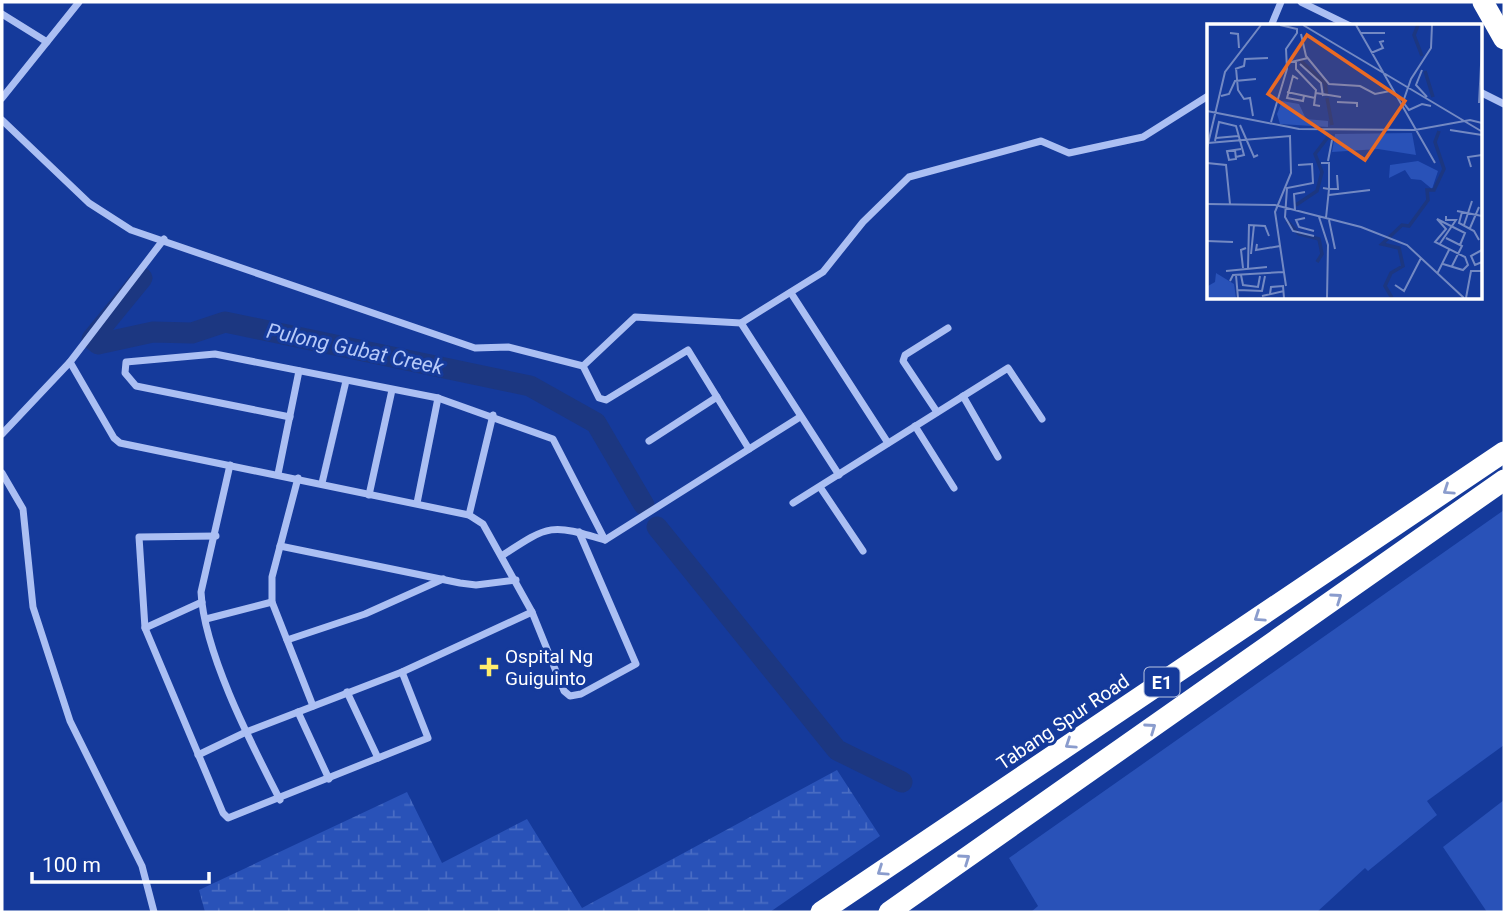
<svg xmlns="http://www.w3.org/2000/svg" width="1506" height="914" viewBox="0 0 1506 914" font-family="Roboto,sans-serif">
<style>
.grass{fill:#2952b8}
.wetland{fill:url(#wetland-marsh)}
.lines{fill:none;stroke-linecap:round;stroke-linejoin:round}
.river{stroke:#1c3781;stroke-width:21}
.minor{stroke:#abbff3;stroke-width:7}
.motorway{stroke:#fff;stroke-width:21}
.oneway{stroke:#8a9ccd}
.poi-dot{fill:#ffed6c;stroke:#153a9b;stroke-width:2.5}
.labels{text-anchor:middle;dominant-baseline:central;stroke-width:6;stroke-linejoin:round;paint-order:stroke}
.shield{fill:#153a9b;stroke:#b9c4e1;stroke-width:2}
.shield-label{font-size:18px;font-weight:bold;fill:#fff}
.poi-label{font-size:19px;fill:#fff;stroke:#153a9b;text-anchor:start}
.street-label{font-size:19px;fill:#fff;stroke:#153a9b}
.water-label{font-size:21px;font-style:italic;fill:#b7caf9;stroke:#153a9b}
.inset-river{fill:none;stroke:#1c3781;stroke-width:3.5}
.inset-road{fill:none;stroke:#7389c3;stroke-width:2}
.view{fill:#ea6a24;fill-opacity:0.15;stroke:#ea6a24;stroke-width:3.5}
.inset-edge{fill:none;stroke:#fff;stroke-width:3.5}
</style>
<defs>
<pattern id="wetland-marsh" width="20" height="14" patternUnits="userSpaceOnUse" patternTransform="scale(1.75)"><rect width="20" height="14" fill="#2952b8"/><path d="M1 5h8M5 5V1M11 12h8M15 12V8" fill="none" stroke="#496cc3"/></pattern>
</defs>
<rect width="100%" height="100%" fill="#153a9b"/>
<!-- grass -->
<g class="grass">
<polygon points="1504,510 1504,745 1427,801 1437,815 1368,871 1365,868 1317,912 1031,912 1038,906 1009,858"/>
<polygon points="1504,800 1504,912 1487,912 1443,847"/>
</g>
<!-- wetland -->
<polygon class="wetland" points="837,770 880,836 770,912 205,912 199,890 407,792 442,863 527,819 582,908"/>
<g class="lines">
<!-- river -->
<g class="river">
<polyline points="142,278 92,339 98,344 153,332 192,333 225,322 530,386 596,423 644,505"/>
<polyline points="657,527 837,750 902,782"/>
</g>
<!-- minor -->
<g class="minor">
<polyline points="1301,2 1350,26"/>
<polyline points="2,14 47,42"/>
<polyline points="1271,26 1281,2"/>
<polyline points="1480,92 1504,104"/>
<polyline points="2,98 79,2"/>
<polyline points="2,120 89,203 131,230 475,348 508,347 583,366 635,317 741,323 823,272 863,222 909,177 1041,141 1069,153 1143,137 1208,96"/>
<polyline points="791,293 888,443"/>
<polyline points="741,323 839,475"/>
<polyline points="70,362 114,438 120,443 469,515 483,524 532,612 564,691 570,696 581,694 636,664 579,532"/>
<polyline points="583,366 599,398 606,400 688,350 749,449"/>
<polyline points="963,396 998,457"/>
<polyline points="937,412 903,361 905,355 948,328"/>
<polyline points="290,417 136,386 125,373 126,362 215,354 438,398 553,439 605,540"/>
<polyline points="915,426 954,488"/>
<polyline points="2,434 70,362 164,239"/>
<polyline points="649,441 717,397"/>
<path d="M230,465L201,592C204,653 252,745 280,800"/>
<polyline points="2,473 23,509 33,607 70,721 142,866 154,912"/>
<polyline points="278,474 299,371"/>
<polyline points="298,478 272,577 272,602 313,706"/>
<polyline points="322,483 346,381"/>
<polyline points="820,487 863,551"/>
<polyline points="369,495 392,390"/>
<polyline points="417,503 438,398"/>
<polyline points="793,503 1008,368 1042,419"/>
<polyline points="469,515 493,415"/>
<polyline points="216,536 139,537 145,628 223,813 228,818 428,738 402,672"/>
<polyline points="280,546 460,583 476,585 516,580"/>
<path d="M503,555C550,524 551,524 605,540L800,417"/>
<polyline points="206,619 272,602"/>
<polyline points="145,628 202,602"/>
<polyline points="287,640 365,614 443,579"/>
<polyline points="347,692 378,758"/>
<polyline points="298,712 329,779"/>
<polyline points="198,755 246,732 402,672 532,612"/>
</g>
<!-- motorway -->
<g class="motorway">
<polyline points="1483,2 1504,39"/>
<polyline points="821,912 1504,452"/>
<polyline points="889,912 1504,480"/>
</g>
</g>
<!-- one-way arrows -->
<defs><path id="oneway-chevron" d="M-2-3.5L2.5 0L-2 3.5" fill="none" stroke-width="1.6" stroke-linecap="round" stroke-linejoin="round" transform="scale(1.75)"/></defs>
<g class="oneway">
<use href="#oneway-chevron" transform="translate(1448 490) rotate(146)"/>
<use href="#oneway-chevron" transform="translate(1337 598) rotate(-35)"/>
<use href="#oneway-chevron" transform="translate(1259 617) rotate(146)"/>
<use href="#oneway-chevron" transform="translate(1151 728) rotate(-35)"/>
<use href="#oneway-chevron" transform="translate(1070 744) rotate(146)"/>
<use href="#oneway-chevron" transform="translate(965 859) rotate(-35)"/>
<use href="#oneway-chevron" transform="translate(882 871) rotate(146)"/>
</g>
<!-- markers -->
<path class="poi-dot" d="M485.5 656.5h7v7h7v7h-7v7h-7v-7h-7v-7h7z"/>
<g class="labels">
<!-- shield labels -->
<rect class="shield" x="1144.5" y="667.5" width="35" height="29" rx="5"/>
<g class="shield-label">
<text x="1162" y="682">E1</text>
</g>
<!-- poi labels -->
<g class="poi-label">
<text x="505" y="656">Ospital Ng<tspan x="505" dy="22">Guiguinto</tspan></text>
</g>
<!-- street labels -->
<g class="street-label">
<text transform="translate(1063 722) rotate(-34)">Tabang Spur Road</text>
</g>
<!-- water labels -->
<g class="water-label">
<text transform="translate(355 349) rotate(12)">Pulong Gubat Creek</text>
</g>
</g>
<!-- overview -->
<g transform="translate(1207 24)">
<rect width="275" height="275" fill="#153a9b"/>
<path d="M205,109L209,131L171,125L125,128L128,110ZM211,137L231,147L225,165L214,156L204,155L198,146L182,154L183,141ZM9,249L27,260L29,274H0L1,262L8,258Z" fill="#2952b8"/>
<path d="M75,77L92,80L99,95L121,97V103L73,100L70,90Z" fill="#2952b8"/>
<path class="inset-river" d="M211,1L207,11L215,32M93,36L118,59L120,72M218,47L226,73M120,74L125,101M89,181L110,167L115,148L108,130L121,113M80,197L92,210L112,215L115,230L110,238M185,274L178,262L184,249L196,242L192,224L175,220L195,201L202,202L221,176L220,166H227L237,145L228,118L232,107"/>
<path class="inset-road" d="M96,1L274,107M149,1L228,139M23,9L31,10L32,24M153,9H178M94,10L99,32L122,60L153,62L168,70L183,67M164,29L176,24L173,18L177,17M89,37V45L109,66L107,81L113,82M80,39L101,34M93,40L114,59L116,72M29,44L31,66L37,75L43,74L46,92M28,45L37,42L38,35L61,34M215,46L209,61L220,73M91,55L86,52L80,74L96,77L97,72M80,68L108,74M109,69L134,73M14,72L22,70L28,57L49,55M130,78L150,79V83M272,79L275,22M224,82L215,80L202,86L196,78L204,55L224,24L225,1M0,87L92,105L208,106L263,96L275,99M64,98L80,45L79,25L90,9V5L73,1M33,101L47,133L51,131M243,106L275,111M9,114L31,112M8,117L12,98L29,102L37,131L29,133M1,119L83,112L84,149L68,188L79,262M0,124L18,48L54,1M28,126L29,135L22,136L20,127L34,125M121,137L125,116M0,139L19,141L23,180M114,139H122V165H131L130,151M91,141L105,140L106,159L80,164L78,193L86,207L107,212M264,143L261,133L275,131M116,164L122,165L119,194M122,171L163,166M0,180L68,181L154,203L200,221L257,274M88,186L87,170L98,168M250,187L275,192M255,188L252,199L267,207L272,216M112,193L121,221L120,274M98,194L89,196L92,203L107,207M122,196L128,225M257,201L265,177M263,204L272,183M239,214L255,222L245,242M0,217L26,218M50,220L49,226L73,222M232,221L249,196H239V192M275,226L264,232L268,241L275,238M44,230L47,201M236,240L256,246L261,241L258,233L228,218L239,205L230,195L258,209L253,221M36,244L34,226L39,224M41,244L42,201L58,202L62,212M19,247L60,243M230,250L242,226M29,251L31,274M34,251L36,261L51,263L53,252M23,257L26,251L76,248M188,261L197,267L214,234M31,266L55,267L58,252M63,270L64,263L76,262L77,274M55,272L77,267M259,274L264,247H275"/>
<path class="view" d="M100,11L198,77L158,136L61,70Z"/>
<rect width="275" height="275" class="inset-edge"/>
</g>
<!-- border -->
<rect width="1506" height="914" fill="none" stroke="#ffffff" stroke-width="7"/>
<!-- scale -->
<path d="M32 872v10h177v-10" fill="none" stroke="#ffffff" stroke-width="3.5"/>
<text x="42" y="872" font-size="21" fill="#ffffff" stroke="#153a9b" stroke-width="5" paint-order="stroke">100 m</text>
</svg>
